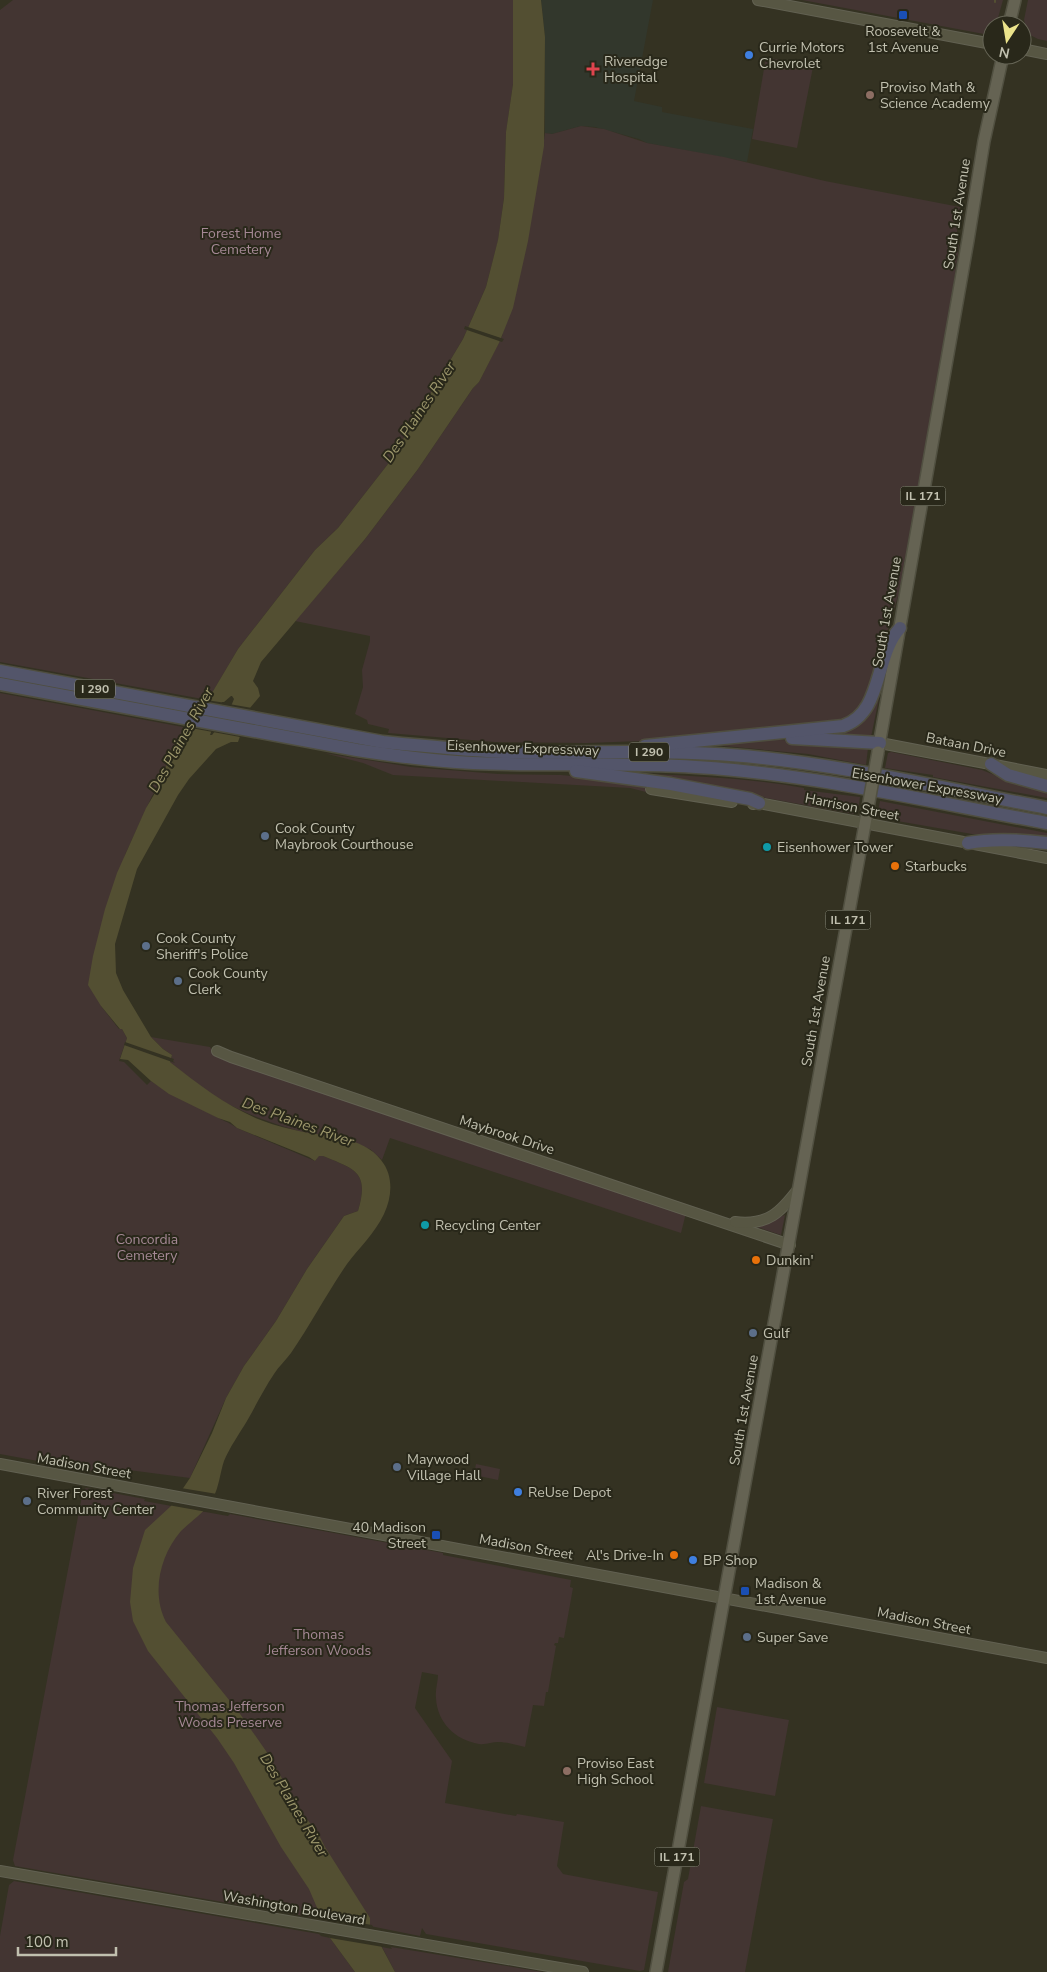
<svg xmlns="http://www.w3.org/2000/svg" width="1047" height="1972" viewBox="0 0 1047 1972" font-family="'Nunito Sans',sans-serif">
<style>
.medical{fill:#32372c}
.green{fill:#433532}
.water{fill:#534f32;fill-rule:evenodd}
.pier{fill:#343222}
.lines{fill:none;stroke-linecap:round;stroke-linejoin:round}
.stream{stroke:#534f32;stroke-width:2}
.secondary-casing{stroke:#626152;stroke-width:12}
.primary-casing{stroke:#515041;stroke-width:14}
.highway-casing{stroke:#4f4e3f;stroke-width:15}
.secondary{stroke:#575643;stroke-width:10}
.primary{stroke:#656353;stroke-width:11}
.highway{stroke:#53556a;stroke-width:12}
.primary-bridge-casing{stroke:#515041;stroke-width:14;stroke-linecap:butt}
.primary-bridge{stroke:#656353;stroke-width:11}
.transit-dot{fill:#1a4fb4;stroke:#29281a;stroke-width:2}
.shop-dot{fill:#3f7fe0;stroke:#29281a;stroke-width:2}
.health-dot{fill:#e0444e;stroke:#29281a;stroke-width:2}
.education-dot{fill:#8d6e63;stroke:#29281a;stroke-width:2}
.service-dot{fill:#5c6f8a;stroke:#29281a;stroke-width:2}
.culture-dot{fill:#0f9aa8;stroke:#29281a;stroke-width:2}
.food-dot{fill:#e8710a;stroke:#29281a;stroke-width:2}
.labels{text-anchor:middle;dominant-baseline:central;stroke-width:4;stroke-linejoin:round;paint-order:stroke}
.shield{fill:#29281a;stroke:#939282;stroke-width:1}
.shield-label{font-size:12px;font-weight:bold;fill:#c1c0af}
.poi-label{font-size:14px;fill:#c1c0af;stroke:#29281a;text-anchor:start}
.street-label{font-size:14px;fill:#c1c0af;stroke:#29281a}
.park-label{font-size:14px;fill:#a58895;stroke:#29281a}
.water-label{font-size:15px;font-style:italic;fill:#9d976c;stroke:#29281a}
</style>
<rect width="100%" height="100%" fill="#343222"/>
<!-- medical -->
<polygon class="medical" points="541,0 653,0 634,101 662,107 662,112 753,129 747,162 647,143 639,139 595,127 581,126 552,134 545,133 545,37"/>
<!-- green -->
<g class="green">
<polygon points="13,0 513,0 513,84 506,133 504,198 498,241 486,287 463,339 388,464 338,528 315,550 238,649 208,700 0,662 0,10"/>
<polygon points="802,0 1003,0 996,25 992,25 992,31 984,34"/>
<polygon points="1028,0 1047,0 1047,41 1038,39 1028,34 1024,20"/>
<polygon points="766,57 813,67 797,148 752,139"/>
<polygon points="581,126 604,129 647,143 724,157 825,181 960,207 956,240 959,246 948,325 899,593 867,698 853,719 642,741 587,743 495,742 388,733 389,729 368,724 367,720 355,714 363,687 362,670 370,641 370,636 295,621 365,539 418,469 473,388 479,382 502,336 540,167 545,133 552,134"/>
<polygon points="883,679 871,737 796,736 844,729"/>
<path d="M0,693L183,727L180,740H178L181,749L171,757L165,768L161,783L152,796L125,855L101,1006L119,1029H122L127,1038L119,1061L124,1062L147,1085L151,1081C171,1094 192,1104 213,1115C221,1120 229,1122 237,1128L315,1161L319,1155L323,1156C354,1169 370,1171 358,1211L344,1216L307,1269L276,1321L244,1366L226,1398L190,1478L98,1466L97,1472L0,1454Z"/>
<polygon points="760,739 858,744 868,748 866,765 808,754 702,744"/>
<polygon points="891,752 982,770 1002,778 1047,789 1047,798 933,777 933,775 885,768 888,753"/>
<polygon points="324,753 411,767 498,774 561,775 648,783 646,792 630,788 393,775 363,763"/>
<path d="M650,774C701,776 753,779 804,788V790L860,797L858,811L854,814L650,777Z"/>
<polygon points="880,801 1047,833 1047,840 972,834 880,818 877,816"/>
<path d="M151,1037L210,1047L214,1054L686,1213L681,1233L390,1138L382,1160L370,1149C321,1137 271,1127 226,1103C206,1092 188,1077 170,1062L172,1055L163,1049Z"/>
<polygon points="785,1215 781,1235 754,1226"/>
<polygon points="476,1464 500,1469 498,1480 474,1475"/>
<path d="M86,1488L145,1499L144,1501L228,1516L230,1514L443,1553V1555L571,1580L570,1587L573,1588L564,1638L559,1637L558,1643H555L554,1645L556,1646L548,1692H546L544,1706L533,1705L525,1747C517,1745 507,1742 498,1742C492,1742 486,1745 479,1744C455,1740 437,1722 436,1698C435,1690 438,1682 438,1675L422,1672L415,1708L452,1761L445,1803L516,1816L517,1814L564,1822L557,1866L563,1874L658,1892L644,1970L640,1971L426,1934L422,1928L420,1936L310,1914V1917L15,1866L13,1860L81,1501L83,1490Z"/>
<polygon points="717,1707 789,1720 775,1796 704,1783"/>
<polygon points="701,1806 773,1819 745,1972 668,1972 684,1882 688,1879"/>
<polygon points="14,1881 319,1934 321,1936 330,1938 355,1972 0,1972 0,1936 9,1885"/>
<polygon points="382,1947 392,1949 391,1947 543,1972 395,1972"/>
</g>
<!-- water -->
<path class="water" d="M513,0H541L545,37L544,146L528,241L513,308L499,343L479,382L473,388L418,469L365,539L261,662L253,681L258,688L260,696L250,708L238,742H231L216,749L189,779L178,795L137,869L115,944L116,973L123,990L151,1037L163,1049L172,1055L170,1062C198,1084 225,1105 258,1119C270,1124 285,1128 299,1131C325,1137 363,1136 381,1160C394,1176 392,1197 384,1214C375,1233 359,1248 347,1264C327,1293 311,1324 291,1353C286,1360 279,1366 274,1374C264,1389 256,1405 247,1421C239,1434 230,1447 224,1461C220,1473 219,1487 213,1498C205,1513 192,1520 181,1531C160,1555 151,1593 166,1622L238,1711L266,1751L302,1813L318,1833L325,1847L370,1918V1925L395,1972H355L330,1938L309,1889L281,1847L234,1763L217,1738L148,1651L133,1621L130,1602L133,1568L145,1530L171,1506L190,1478L212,1433L226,1398L244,1366L276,1321L307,1269L344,1216L358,1211C370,1171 354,1169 323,1156H319L315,1161L309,1157L237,1128L230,1122L218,1118L169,1094L151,1081L128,1060L120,1059L127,1038L122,1029H120L101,1006L88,985L93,956L105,909L117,873L146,808L161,783L165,768L171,757L188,741L203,708L238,649L315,550L338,528L388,464L463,339L486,287L498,240L504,198L506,132L513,84ZM231,696H232L234,699L227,716L212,735H210L222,702H224Z"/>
<!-- pier -->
<g class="pier">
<polygon points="465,326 504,339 502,342 464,329"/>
<polygon points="206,700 226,703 223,704 215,727 225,715 229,704 252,708 240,737 191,728"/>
<polygon points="125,1042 174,1059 173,1061 175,1063 124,1045"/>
<polygon points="181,1488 217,1494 207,1512 168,1505"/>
<polygon points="318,1916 372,1925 383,1947 330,1938"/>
</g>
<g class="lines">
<!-- stream -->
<polyline class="stream" points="995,2 995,0"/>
<!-- secondary casing -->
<g class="secondary-casing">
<g id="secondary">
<polyline points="758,0 992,44"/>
<polyline points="1022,49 1047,54"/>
<polyline points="880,743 1047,775"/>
<polyline points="651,789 732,802"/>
<polyline points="753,804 759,803 1047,858"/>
<polyline points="217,1051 231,1057 790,1245"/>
<path d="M735,1222C768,1226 781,1212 799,1188"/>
<polyline points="0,1464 1047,1658"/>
<polyline points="0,1871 583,1972"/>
</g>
</g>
<!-- primary casing -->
<g class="primary-casing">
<g id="primary">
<polyline points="1009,25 1015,0"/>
<polyline points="878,751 968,240 984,141 1003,55"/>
<polyline points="656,1972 867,813"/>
</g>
</g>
<!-- highway casing -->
<g class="highway-casing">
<g id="highway">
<path d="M0,671L383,742C423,746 464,750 504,752C579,754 655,749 730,755C837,763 942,788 1047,808"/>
<path d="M0,684L357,750C395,756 434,761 473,763C547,766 622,762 696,767C814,774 931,802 1047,823"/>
<polyline points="792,738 880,743"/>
<path d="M645,746L843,726C883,713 874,656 900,628"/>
<polyline points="991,764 1008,775 1047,786"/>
<polyline points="576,771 671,784 750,799 759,803"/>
<path d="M968,843C994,838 1021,840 1047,843"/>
</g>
</g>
<!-- secondary -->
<use href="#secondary" class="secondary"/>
<!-- primary -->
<use href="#primary" class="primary"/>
<!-- highway -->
<use href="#highway" class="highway"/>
<!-- primary-bridge casing -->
<g class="primary-bridge-casing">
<polyline id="primary-bridge" points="867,813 878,752"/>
</g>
<!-- primary-bridge -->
<use href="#primary-bridge" class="primary-bridge"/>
</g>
<!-- markers -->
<g class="transit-dot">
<rect x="898" y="10" width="10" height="10" rx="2.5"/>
<rect x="431" y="1530" width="10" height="10" rx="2.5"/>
<rect x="740" y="1586" width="10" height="10" rx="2.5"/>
</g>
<g class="shop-dot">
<circle cx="749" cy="55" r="5"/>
<circle cx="518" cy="1492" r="5"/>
<circle cx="693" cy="1560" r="5"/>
</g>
<path class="health-dot" d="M590.5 61.5h5v5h5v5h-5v5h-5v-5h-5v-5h5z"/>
<g class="education-dot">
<circle cx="870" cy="95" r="5"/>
<circle cx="567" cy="1771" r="5"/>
</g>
<g class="service-dot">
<circle cx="265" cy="836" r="5"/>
<circle cx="146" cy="946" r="5"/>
<circle cx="178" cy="981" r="5"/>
<circle cx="753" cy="1333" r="5"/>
<circle cx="397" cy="1467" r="5"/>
<circle cx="27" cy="1501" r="5"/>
<circle cx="747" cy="1637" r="5"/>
</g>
<g class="culture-dot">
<circle cx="767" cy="847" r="5"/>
<circle cx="425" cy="1225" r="5"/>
</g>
<g class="food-dot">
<circle cx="895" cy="866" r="5"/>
<circle cx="756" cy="1260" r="5"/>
<circle cx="674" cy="1555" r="5"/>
</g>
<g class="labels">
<!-- shield labels -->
<g class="shield">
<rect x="900.5" y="486.5" width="45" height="19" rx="4"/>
<rect x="75" y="679.5" width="40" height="19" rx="4"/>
<rect x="629" y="742.5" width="40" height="19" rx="4"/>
<rect x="825.5" y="910.5" width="45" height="19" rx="4"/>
<rect x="654.5" y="1847.5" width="45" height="19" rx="4"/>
</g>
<g class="shield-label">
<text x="923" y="496">IL 171</text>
<text x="95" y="689">I 290</text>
<text x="649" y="752">I 290</text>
<text x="848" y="920">IL 171</text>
<text x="677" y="1857">IL 171</text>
</g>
<!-- poi labels -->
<g class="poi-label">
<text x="903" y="31" text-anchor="middle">Roosevelt &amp;<tspan x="903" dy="16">1st Avenue</tspan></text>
<text x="759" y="47">Currie Motors<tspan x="759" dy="16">Chevrolet</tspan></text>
<text x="604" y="61">Riveredge<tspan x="604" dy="16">Hospital</tspan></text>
<text x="880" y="87">Proviso Math &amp;<tspan x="880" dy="16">Science Academy</tspan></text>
<text x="275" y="828">Cook County<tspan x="275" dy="16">Maybrook Courthouse</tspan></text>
<text x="777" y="847">Eisenhower Tower</text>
<text x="905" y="866">Starbucks</text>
<text x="156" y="938">Cook County<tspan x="156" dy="16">Sheriff's Police</tspan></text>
<text x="188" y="973">Cook County<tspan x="188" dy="16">Clerk</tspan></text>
<text x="435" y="1225">Recycling Center</text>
<text x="766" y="1260">Dunkin'</text>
<text x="763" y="1333">Gulf</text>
<text x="407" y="1459">Maywood<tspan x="407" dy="16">Village Hall</tspan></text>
<text x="528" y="1492">ReUse Depot</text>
<text x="37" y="1493">River Forest<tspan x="37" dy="16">Community Center</tspan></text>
<text x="426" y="1527" text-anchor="end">40 Madison<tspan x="426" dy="16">Street</tspan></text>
<text x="664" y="1555" text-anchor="end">Al's Drive-In</text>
<text x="703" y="1560">BP Shop</text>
<text x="755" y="1583">Madison &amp;<tspan x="755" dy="16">1st Avenue</tspan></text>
<text x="757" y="1637">Super Save</text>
<text x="577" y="1763">Proviso East<tspan x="577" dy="16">High School</tspan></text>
</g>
<!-- street labels -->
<g class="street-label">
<text transform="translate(957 214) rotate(-81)">South 1st Avenue</text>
<text transform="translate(887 612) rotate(-80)">South 1st Avenue</text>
<text transform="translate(966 745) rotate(11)">Bataan Drive</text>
<text transform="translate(523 748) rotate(2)">Eisenhower Expressway</text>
<text transform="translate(927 786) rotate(10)">Eisenhower Expressway</text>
<text transform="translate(852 807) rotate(11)">Harrison Street</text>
<text transform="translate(816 1011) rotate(-80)">South 1st Avenue</text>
<text transform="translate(507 1135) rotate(18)">Maybrook Drive</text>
<text transform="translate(744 1410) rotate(-80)">South 1st Avenue</text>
<text transform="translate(84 1466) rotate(10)">Madison Street</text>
<text transform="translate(526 1547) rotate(10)">Madison Street</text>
<text transform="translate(924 1621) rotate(11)">Madison Street</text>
<text transform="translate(294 1908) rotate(10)">Washington Boulevard</text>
</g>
<!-- park labels -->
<g class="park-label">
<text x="241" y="233">Forest Home<tspan x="241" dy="16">Cemetery</tspan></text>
<text x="147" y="1239">Concordia<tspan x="147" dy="16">Cemetery</tspan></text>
<text x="319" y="1634">Thomas<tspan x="319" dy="16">Jefferson Woods</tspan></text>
<text x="230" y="1706">Thomas Jefferson<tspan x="230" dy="16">Woods Preserve</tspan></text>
</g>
<!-- water labels -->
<g class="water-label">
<text transform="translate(419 412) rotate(-56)">Des Plaines River</text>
<text transform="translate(181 740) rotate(-61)">Des Plaines River</text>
<text transform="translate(298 1122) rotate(20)">Des Plaines River</text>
<text transform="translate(294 1805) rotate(59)">Des Plaines River</text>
</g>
</g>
<!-- north arrow -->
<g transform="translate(1007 40) rotate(192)"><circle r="24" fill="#29281a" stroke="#666556"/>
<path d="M0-4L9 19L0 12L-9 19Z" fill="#ebe38b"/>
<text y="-8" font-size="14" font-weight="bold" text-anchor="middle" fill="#c1c0af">N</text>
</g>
<!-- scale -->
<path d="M18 1947v8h98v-8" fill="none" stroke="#c1c0af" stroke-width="2.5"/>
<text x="25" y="1947" font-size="15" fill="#c1c0af" stroke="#29281a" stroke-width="4" paint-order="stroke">100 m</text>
</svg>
